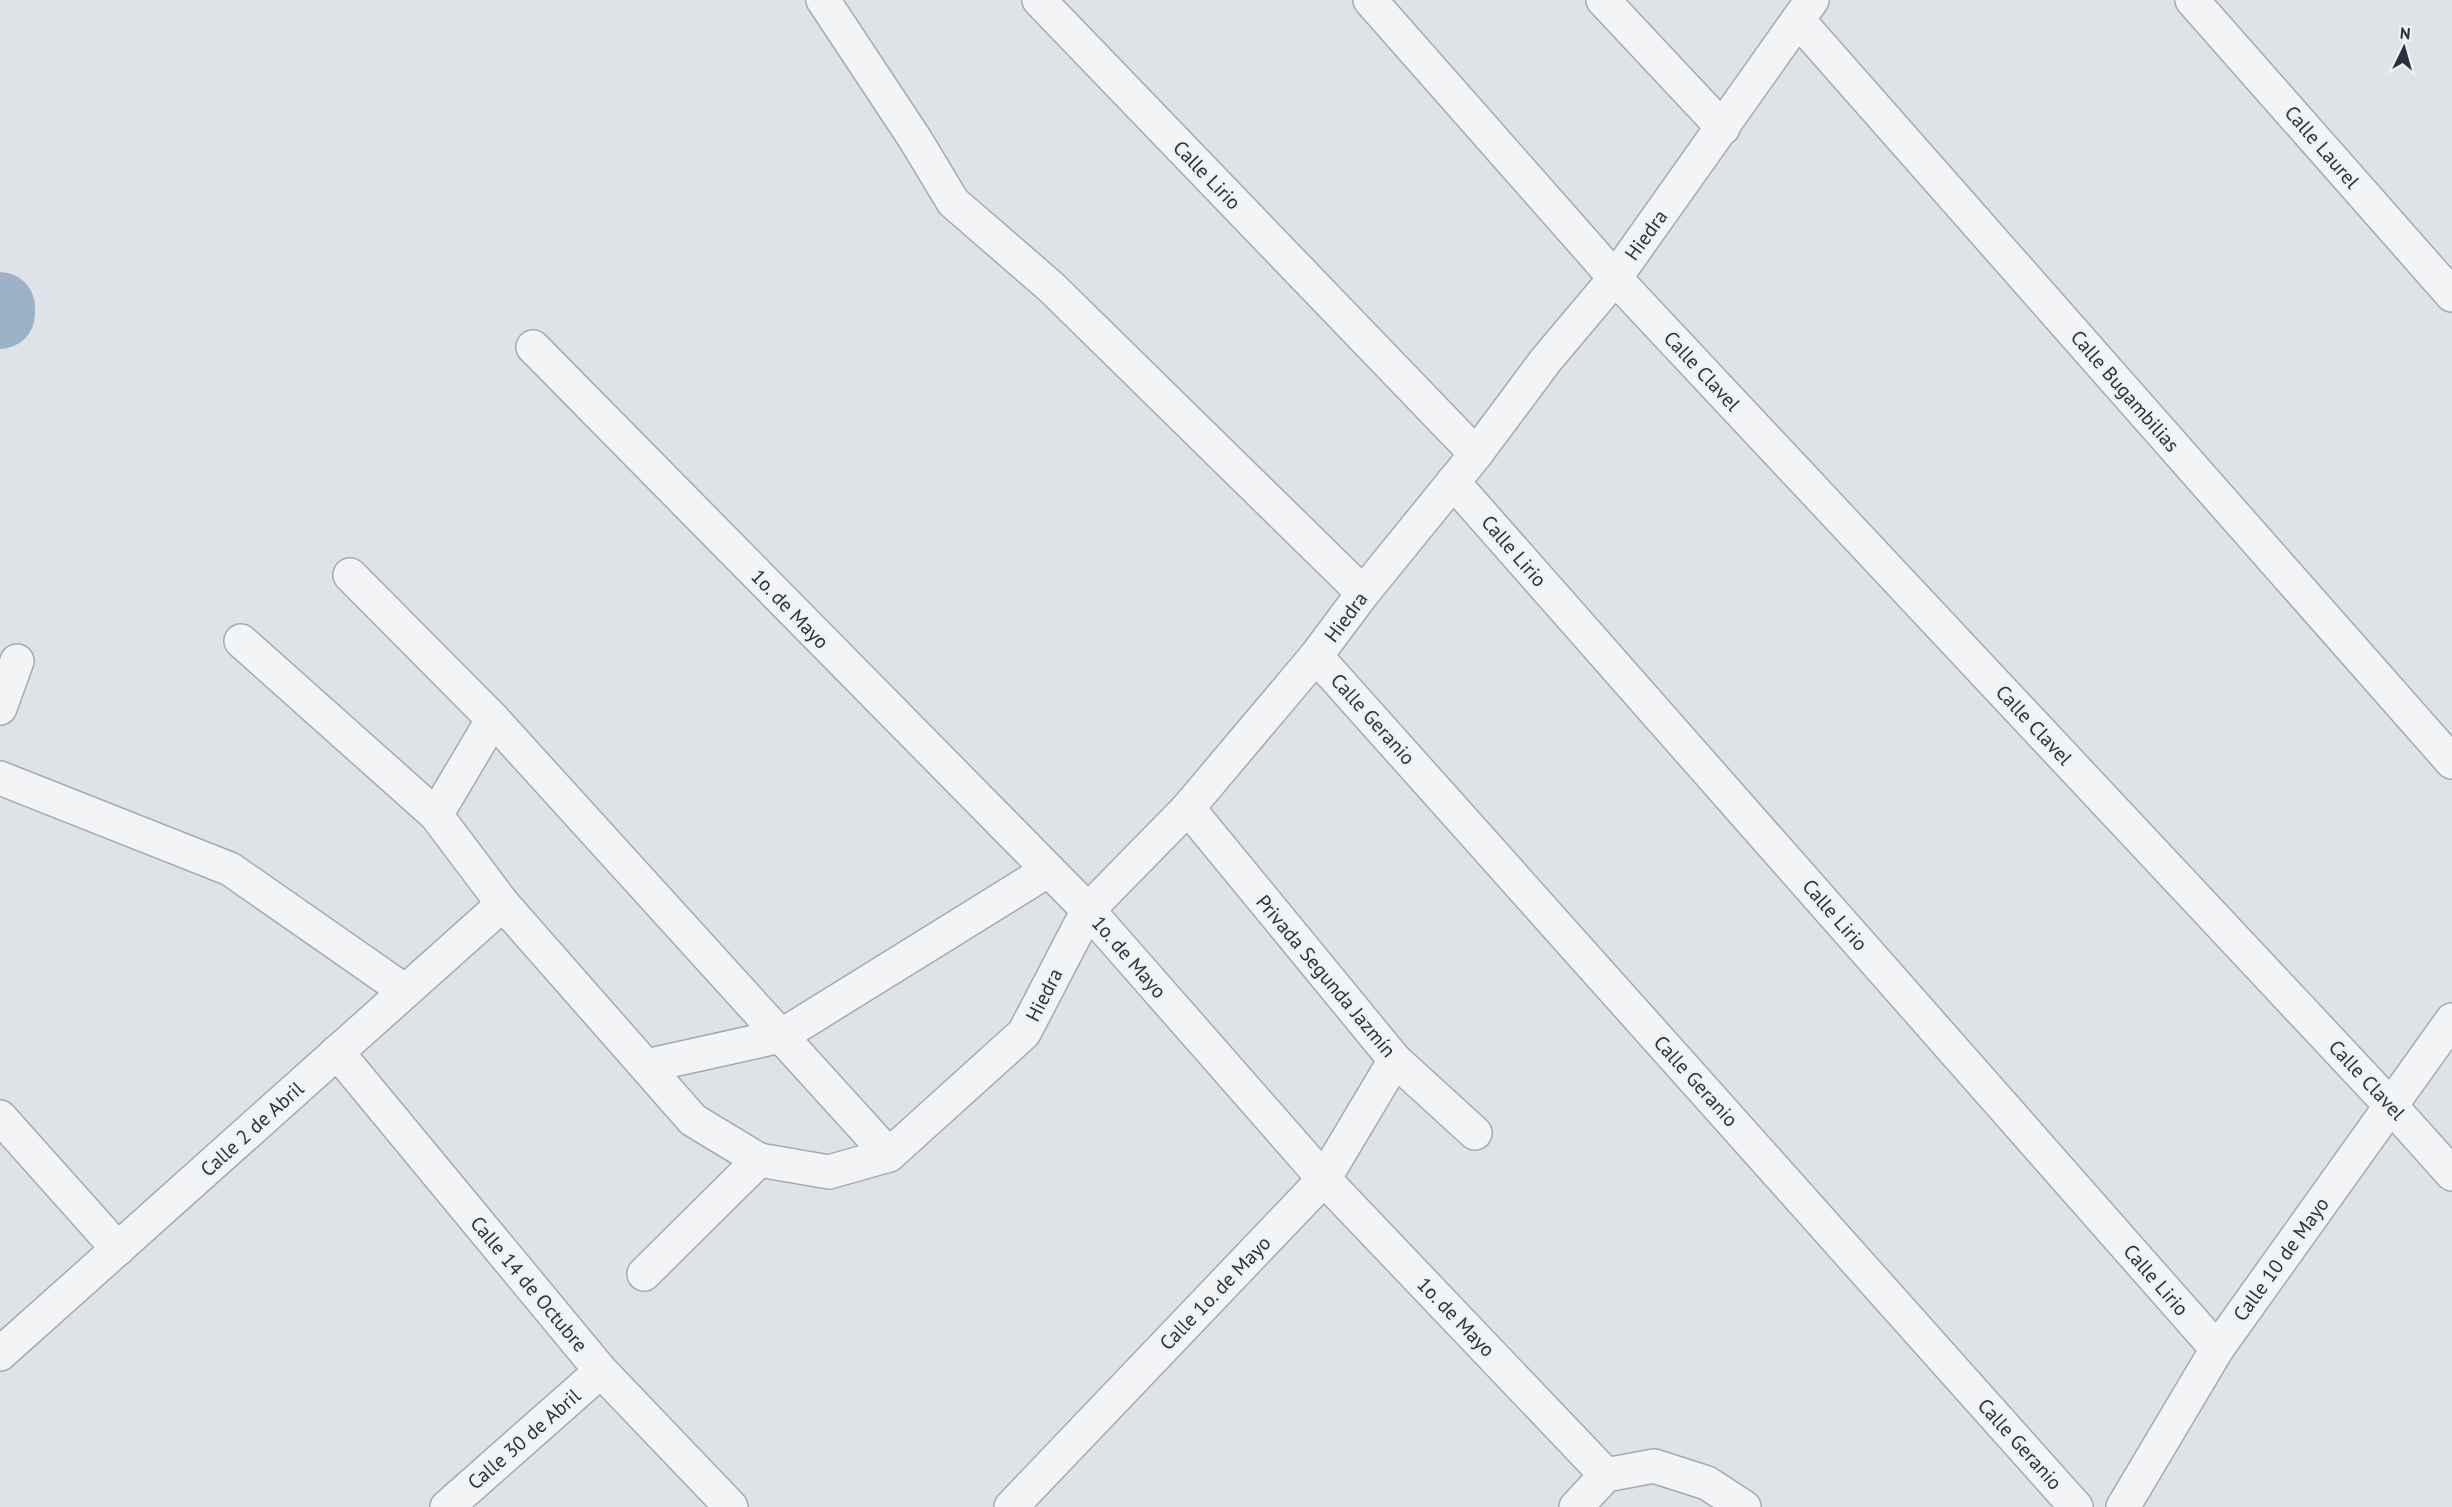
<svg xmlns="http://www.w3.org/2000/svg" width="2452" height="1507" viewBox="0 0 2452 1507" font-family="'PT Sans',sans-serif">
<style>
.lines{fill:none;stroke-linecap:round;stroke-linejoin:round}
.river{stroke:#9cb2c6;stroke-width:70}
.minor-casing{stroke:#a5aab2;stroke-width:36}
.minor{stroke:#f2f4f6;stroke-width:33}
.labels{text-anchor:middle;dominant-baseline:central;stroke-width:4.5;stroke-linejoin:round;paint-order:stroke}
.street-label{font-size:20px;fill:#29323e;stroke:#eff2f5}
</style>
<rect width="100%" height="100%" fill="#dfe3e8"/>
<g class="lines">
<!-- river -->
<polyline class="river" points="0,307 0,314"/>
<!-- minor casing -->
<g class="minor-casing">
<g id="minor">
<polyline points="823,0 915,139 953,202 1051,287 1363,593"/>
<polyline points="1039,0 1476,454"/>
<polyline points="1370,0 1615,278 2391,1106 2452,1174"/>
<polyline points="1603,0 1723,128"/>
<polyline points="2192,0 2452,295"/>
<polyline points="1798,20 2452,762"/>
<polyline points="533,347 1088,910 1324,1179 1606,1475"/>
<polyline points="1453,482 2217,1349"/>
<polyline points="350,575 493,719 889,1155"/>
<polyline points="241,641 436,815 503,904 693,1120 759,1160 829,1172 889,1155 1024,1033 1088,910 1188,808 1316,656 1363,593 1476,454 1546,360 1615,278 1812,0"/>
<polyline points="1316,656 2076,1507"/>
<polyline points="0,708 17,661"/>
<polyline points="0,778 230,869 405,991"/>
<polyline points="1188,808 1395,1060 1475,1133"/>
<polyline points="436,815 493,719"/>
<polyline points="337,1052 601,1371 731,1507"/>
<polyline points="646,1066 781,1036 1047,871"/>
<polyline points="0,1117 118,1249"/>
<polyline points="644,1274 759,1160"/>
<polyline points="0,1354 503,904"/>
<polyline points="1606,1475 1654,1466 1707,1483 1744,1507"/>
<polyline points="447,1507 601,1371"/>
<polyline points="1011,1507 1324,1179 1395,1060"/>
<polyline points="1576,1507 1606,1475"/>
<polyline points="2123,1507 2217,1349 2452,1020"/>
</g>
</g>
<!-- minor -->
<use href="#minor" class="minor"/>
</g>
<g class="labels">
<!-- street labels -->
<g class="street-label">
<text transform="translate(2322 147) rotate(49)">Calle Laurel</text>
<text transform="translate(1207 175) rotate(46)">Calle Lirio</text>
<text transform="translate(1646 235) rotate(-54)">Hiedra</text>
<text transform="translate(1702 371) rotate(47)">Calle Clavel</text>
<text transform="translate(2125 391) rotate(49)">Calle Bugambilias</text>
<text transform="translate(1514 551) rotate(49)">Calle Lirio</text>
<text transform="translate(790 609) rotate(46)">1o. de Mayo</text>
<text transform="translate(1346 617) rotate(-53)">Hiedra</text>
<text transform="translate(1373 719) rotate(48)">Calle Geranio</text>
<text transform="translate(2034 725) rotate(47)">Calle Clavel</text>
<text transform="translate(1835 915) rotate(49)">Calle Lirio</text>
<text transform="translate(1129 957) rotate(49)">1o. de Mayo</text>
<text transform="translate(1326 976) rotate(50)">Privada Segunda Jazmín</text>
<text transform="translate(1044 995) rotate(-63)">Hiedra</text>
<text transform="translate(2367 1080) rotate(47)">Calle Clavel</text>
<text transform="translate(1696 1081) rotate(48)">Calle Geranio</text>
<text transform="translate(252 1129) rotate(-42)">Calle 2 de Abril</text>
<text transform="translate(2281 1259) rotate(-54)">Calle 10 de Mayo</text>
<text transform="translate(2156 1280) rotate(49)">Calle Lirio</text>
<text transform="translate(529 1284) rotate(50)">Calle 14 de Octubre</text>
<text transform="translate(1215 1293) rotate(-46)">Calle 1o. de Mayo</text>
<text transform="translate(1456 1317) rotate(46)">1o. de Mayo</text>
<text transform="translate(524 1439) rotate(-41)">Calle 30 de Abril</text>
<text transform="translate(2020 1444) rotate(48)">Calle Geranio</text>
</g>
</g>
<!-- north arrow -->
<g transform="translate(2404 48) rotate(5)" stroke="#eff2f5" stroke-width="4.5" paint-order="stroke">
<path d="M0-4.5L10 22L0 15L-10 22Z" fill="#29323e"/>
<text y="-9" font-size="16" font-weight="bold" text-anchor="middle" fill="#29323e">N</text>
</g>
</svg>
